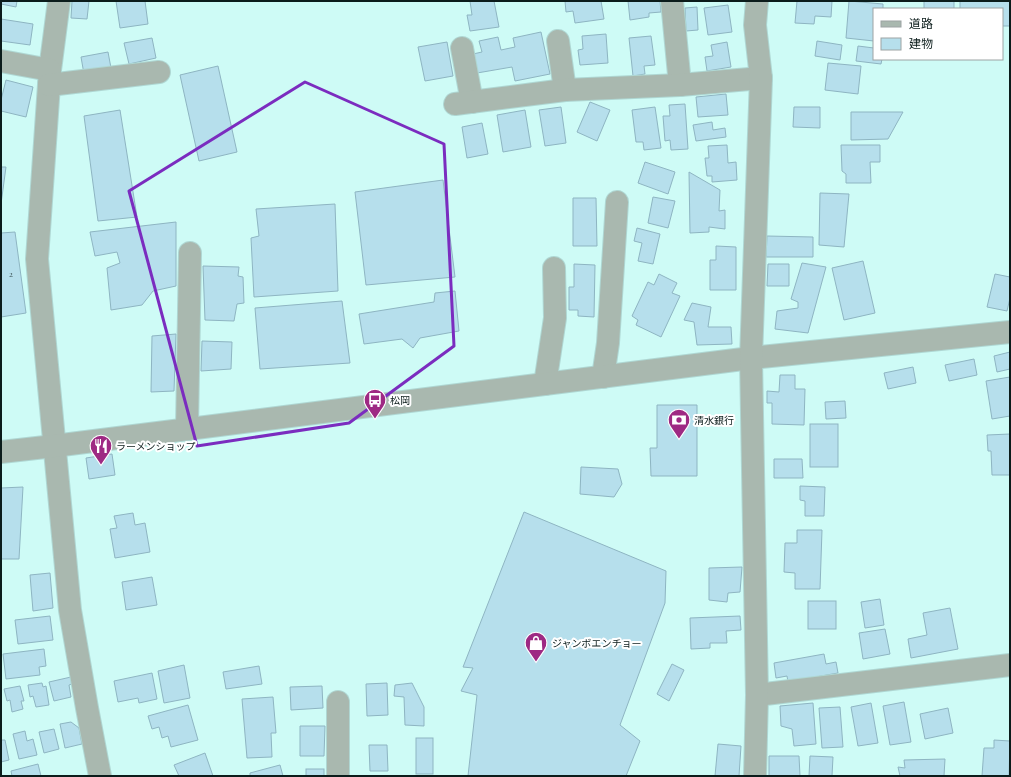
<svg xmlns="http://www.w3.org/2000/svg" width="1011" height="777" viewBox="0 0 1011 777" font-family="'Playfair Display','Noto Sans JP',serif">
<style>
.building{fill:#b6dfec;stroke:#8eb5c2}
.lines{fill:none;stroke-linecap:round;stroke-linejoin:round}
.minor-casing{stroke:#afd7d3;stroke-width:24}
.minor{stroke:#a9b8af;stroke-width:22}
.marked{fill:none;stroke:#7b2cbf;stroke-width:3;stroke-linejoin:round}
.labels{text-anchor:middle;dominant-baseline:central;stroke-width:4;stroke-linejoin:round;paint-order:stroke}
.number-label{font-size:8px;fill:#364d4f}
.poi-label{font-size:10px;fill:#0b1c1b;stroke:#fff;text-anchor:start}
</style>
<rect width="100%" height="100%" fill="#cefbf6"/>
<!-- building -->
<g class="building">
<polygon points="1,1 17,1 16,7 1,4"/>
<polygon points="72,1 89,1 87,19 71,18"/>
<polygon points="116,1 145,1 148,24 120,28"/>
<polygon points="470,1 494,1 499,27 470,31 467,15 472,15"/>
<polygon points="565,1 601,1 604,19 575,23 573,11 566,12"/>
<polygon points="628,1 660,1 661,12 649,13 649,17 630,20"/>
<polygon points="797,1 832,1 831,17 815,16 814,24 795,23"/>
<polygon points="849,1 883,4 883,9 874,9 874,41 846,38"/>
<rect x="924" y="1" width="30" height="8"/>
<polygon points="960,1 1010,1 1010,26 1002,26 1002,9 960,9"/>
<polygon points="728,5 732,32 708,35 704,8"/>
<polygon points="697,7 698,30 686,31 685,8"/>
<polygon points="1,19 33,24 30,45 1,41"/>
<polygon points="541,32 550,74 515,81 512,67 477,73 473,54 482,52 479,41 498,37 501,50 515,47 513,38"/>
<polygon points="606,34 608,63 580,65 578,50 583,49 582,36"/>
<polygon points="651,36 655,65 644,66 645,74 633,76 629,38"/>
<polygon points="152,38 156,58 129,64 124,43"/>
<polygon points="817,41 842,45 840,60 815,56"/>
<polygon points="447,42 453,76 425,81 418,47"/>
<polygon points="727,42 731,67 707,71 705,57 713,56 711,45"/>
<polygon points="858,46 874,48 874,59 882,59 881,64 856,61"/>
<polygon points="108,52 111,68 84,74 81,57"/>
<polygon points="828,63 861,66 858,94 825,90"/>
<polygon points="218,66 237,152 199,161 180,75"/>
<polygon points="6,80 33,87 26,117 1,111 1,100"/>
<polygon points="726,94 728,115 698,117 696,97"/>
<polygon points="590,102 610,110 597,141 577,132"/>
<polygon points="685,104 688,149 671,150 670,140 665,141 663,116 670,116 669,105"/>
<polygon points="561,107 566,143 545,146 539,110"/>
<polygon points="655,107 661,148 644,150 643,142 636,142 632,110"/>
<polygon points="794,107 820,107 820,128 793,127"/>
<polygon points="120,110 137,217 98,221 84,116"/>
<polygon points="525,110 531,147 503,152 497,115"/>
<polygon points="851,112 903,112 888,139 851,140"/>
<polygon points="712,122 713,130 725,128 726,137 696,141 693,125"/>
<polygon points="482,123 488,154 467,158 462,127"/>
<polygon points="727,145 728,163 736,162 737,180 712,182 712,176 707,176 705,158 709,158 708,146"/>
<polygon points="841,145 880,145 880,162 870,162 871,183 846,183 846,174 842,171"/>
<polygon points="645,162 675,172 668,194 638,183"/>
<polygon points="1,167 6,167 1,204"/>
<polygon points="689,172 720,190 719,211 725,210 725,229 709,227 709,232 690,233"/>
<polygon points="443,180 455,277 366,285 355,192"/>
<polygon points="820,193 849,194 844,247 819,245"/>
<polygon points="653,197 675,201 668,228 648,223"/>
<polygon points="573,198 596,198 597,246 573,246"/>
<polygon points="335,204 338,291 254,297 251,238 259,236 256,209"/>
<polygon points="176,222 176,286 153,291 142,305 111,310 107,268 120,263 117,252 95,256 90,232"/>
<polygon points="637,228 660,234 653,264 638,261 642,243 634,241"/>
<polygon points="15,232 26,313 1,317 1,233"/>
<polygon points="767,236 813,237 813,257 766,257"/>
<polygon points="716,246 736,247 736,290 710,290 710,260 716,260"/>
<polygon points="863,261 875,313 844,320 832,268"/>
<polygon points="802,263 826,267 808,333 775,329 777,311 798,308 798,302 791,299"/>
<polygon points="574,264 595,265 594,317 578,316 578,310 569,310 569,287 574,287"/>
<polygon points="768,264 789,264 789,286 767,286"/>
<polygon points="203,266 239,267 238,276 243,277 244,303 237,304 234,321 205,320"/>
<polygon points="659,274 677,283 672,293 680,296 661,337 636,325 638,320 632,316 648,282 654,285"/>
<polygon points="995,274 1010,277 1010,298 1007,311 987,307"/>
<polygon points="455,291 459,331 420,338 413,348 402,339 364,344 359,314 434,302 435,293"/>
<polygon points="342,301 350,363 260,369 255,308"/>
<polygon points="692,303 711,307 708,327 731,327 732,344 697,345 694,322 684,320"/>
<polygon points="176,334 174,391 151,392 152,336"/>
<polygon points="202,341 232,342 231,369 201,371"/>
<polygon points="1010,352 1010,369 997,372 994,356"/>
<polygon points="974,359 977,375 949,381 945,365"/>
<polygon points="913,367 916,383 888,389 884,373"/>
<polygon points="780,375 795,375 795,389 805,389 804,425 772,424 772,403 767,403 767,391 779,392"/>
<polygon points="1010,377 1010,416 992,419 986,381"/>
<polygon points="845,401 846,418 826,419 825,402"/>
<polygon points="657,405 697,405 697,476 651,476 650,448 657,448"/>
<rect x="810" y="424" width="28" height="43"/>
<polygon points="1010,434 1010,475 992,475 991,451 988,451 987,435"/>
<polygon points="112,454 115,475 89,479 86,458"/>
<polygon points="774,459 802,459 803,478 774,478"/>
<polygon points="581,467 618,469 622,484 614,497 580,494"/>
<polygon points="800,486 825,487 824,516 805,516 805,501 800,500"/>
<polygon points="23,487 19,559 1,559 1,488"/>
<polygon points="524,512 666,571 665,603 620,725 640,741 626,776 468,776 477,695 461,691 473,668 463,667"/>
<polygon points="133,513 135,525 145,523 150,552 115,558 110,529 117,528 114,516"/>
<polygon points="797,530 822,530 820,589 795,589 795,573 784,572 785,543 797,543"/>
<polygon points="742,567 740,592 728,593 727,602 709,600 709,568"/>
<polygon points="50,573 53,608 33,611 30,575"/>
<polygon points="152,577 157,605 126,610 122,582"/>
<polygon points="880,599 884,625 865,628 861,602"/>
<rect x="808" y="601" width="28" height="28"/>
<polygon points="950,608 958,649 911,658 908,639 927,635 923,613"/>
<polygon points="50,616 53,640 18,644 15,620"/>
<polygon points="740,616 741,630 726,631 727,643 710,643 710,648 691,649 690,618"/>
<polygon points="885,629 890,654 863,659 859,633"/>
<polygon points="44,649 46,666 39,667 40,675 6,679 3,654"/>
<polygon points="824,654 826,664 836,662 838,673 788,682 787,676 776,678 774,663"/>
<polygon points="672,664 684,670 669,701 657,694"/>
<polygon points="184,665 190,698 164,703 158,671"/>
<polygon points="259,666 262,684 226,689 223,672"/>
<polygon points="152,673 157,699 139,703 138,698 118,702 114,681"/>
<polygon points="71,677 72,684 69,685 71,697 54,701 49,682"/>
<polygon points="42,683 43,687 46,686 49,705 36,707 33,696 30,697 28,685"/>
<polygon points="387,683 388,715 367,716 366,684"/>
<polygon points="412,683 424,707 424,726 405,725 404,697 394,696 395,685"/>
<polygon points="20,686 24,701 21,701 23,709 12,712 10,700 7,701 4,689"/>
<polygon points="322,686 323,708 291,710 290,687"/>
<polygon points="273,697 276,733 271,733 272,757 247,758 242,699"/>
<polygon points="904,702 911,742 890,745 883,706"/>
<polygon points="813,703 816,744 794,746 792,729 781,726 780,706"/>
<polygon points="871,703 878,743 858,746 851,707"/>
<polygon points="188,705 198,740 171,747 168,736 162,738 159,727 152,729 148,716"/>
<polygon points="840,707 843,747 822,748 819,708"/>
<polygon points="948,708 953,733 925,739 920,714"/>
<polygon points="71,722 79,728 82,744 65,748 60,724"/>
<polygon points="300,726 325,726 324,756 300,756"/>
<polygon points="54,729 59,749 44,753 39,732"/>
<polygon points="25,731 27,741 33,739 37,755 19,759 13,734"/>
<rect x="416" y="738" width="17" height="36"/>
<polygon points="1,740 5,740 9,760 1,762"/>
<polygon points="994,740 1010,741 1009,776 982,776 984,748 994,748"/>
<polygon points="718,744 741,746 739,776 715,776"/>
<polygon points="369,745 387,745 388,771 370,771"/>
<polygon points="205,753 213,776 179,776 174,765"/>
<polygon points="769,756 799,756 800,776 769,776"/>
<polygon points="810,756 833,757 832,776 809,776"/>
<polygon points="945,759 944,776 900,776 898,767 905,768 904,760"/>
<polygon points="38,764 41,776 12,776 11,771"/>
<polygon points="280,765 283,776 250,776 250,773"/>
<rect x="306" y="769" width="18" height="7"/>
</g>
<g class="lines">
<!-- minor casing -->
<g class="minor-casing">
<g id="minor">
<polyline points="59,1 50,70 37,259 70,610 87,708 100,776"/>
<polyline points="672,1 680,85"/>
<polyline points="558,41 565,90"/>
<polyline points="462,48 472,102"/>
<polyline points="1,61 50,70"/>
<polyline points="49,85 159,72"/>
<polyline points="455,104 565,90 680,85 761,78"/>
<polyline points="603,377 608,343 617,202"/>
<polyline points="545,384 555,318 554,268"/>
<polyline points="187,429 190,253"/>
<polyline points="1,452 54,446 751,358 1010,332"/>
<polyline points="757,695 1010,665"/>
<polyline points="338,776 338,702"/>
<polyline points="755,776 757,695 751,358 761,78 755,25 757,1"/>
</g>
</g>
<!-- minor -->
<use href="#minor" class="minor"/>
</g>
<!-- marked area -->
<path class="marked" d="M305,82L444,144L454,346L349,423L197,446L129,191Z"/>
<!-- icons -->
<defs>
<g id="bus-pin" transform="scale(1.15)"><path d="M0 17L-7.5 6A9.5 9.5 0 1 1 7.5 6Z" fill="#9e2983" stroke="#fff"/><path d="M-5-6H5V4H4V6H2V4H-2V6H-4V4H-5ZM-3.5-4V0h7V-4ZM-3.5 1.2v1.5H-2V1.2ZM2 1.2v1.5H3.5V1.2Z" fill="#fff"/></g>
<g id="bank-pin" transform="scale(1.15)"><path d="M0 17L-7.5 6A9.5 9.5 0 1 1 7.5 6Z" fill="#9e2983" stroke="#fff"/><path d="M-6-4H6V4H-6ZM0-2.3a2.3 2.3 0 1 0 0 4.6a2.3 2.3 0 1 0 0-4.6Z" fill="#fff"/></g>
<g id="restaurant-pin" transform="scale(1.15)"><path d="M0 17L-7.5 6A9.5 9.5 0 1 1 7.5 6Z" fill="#9e2983" stroke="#fff"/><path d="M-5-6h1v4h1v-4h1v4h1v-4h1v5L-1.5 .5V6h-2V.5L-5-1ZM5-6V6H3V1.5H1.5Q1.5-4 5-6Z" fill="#fff"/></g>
<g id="shop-pin" transform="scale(1.15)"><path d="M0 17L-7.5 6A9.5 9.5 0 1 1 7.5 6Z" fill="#9e2983" stroke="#fff"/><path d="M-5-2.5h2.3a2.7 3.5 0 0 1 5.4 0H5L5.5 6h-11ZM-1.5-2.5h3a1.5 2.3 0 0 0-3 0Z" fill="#fff"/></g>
</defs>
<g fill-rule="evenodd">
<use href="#bus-pin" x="375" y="400"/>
<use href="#bank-pin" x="679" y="420"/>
<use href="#restaurant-pin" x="101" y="446"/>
<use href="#shop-pin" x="536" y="643"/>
</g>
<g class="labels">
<!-- number labels -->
<g class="number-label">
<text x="11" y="273">2</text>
</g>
<!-- poi labels -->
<g class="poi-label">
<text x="390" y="400">松岡</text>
<text x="694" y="420">清水銀行</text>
<text x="116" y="446">ラーメンショップ</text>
<text x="552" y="643">ジャンボエンチョー</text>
</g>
</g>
<!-- border -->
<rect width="1011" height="777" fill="none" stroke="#0b1c1b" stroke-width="4"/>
<!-- legend -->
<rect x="873" y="8" width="130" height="52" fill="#ffffff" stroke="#9da4a4"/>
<rect x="881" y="21" width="20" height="6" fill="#a9b8af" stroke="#9da4a4"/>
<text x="909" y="28" font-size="12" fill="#0b1c1b">道路</text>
<rect x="881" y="38" width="20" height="12" fill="#b6dfec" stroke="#9da4a4"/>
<text x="909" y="48" font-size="12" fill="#0b1c1b">建物</text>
</svg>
